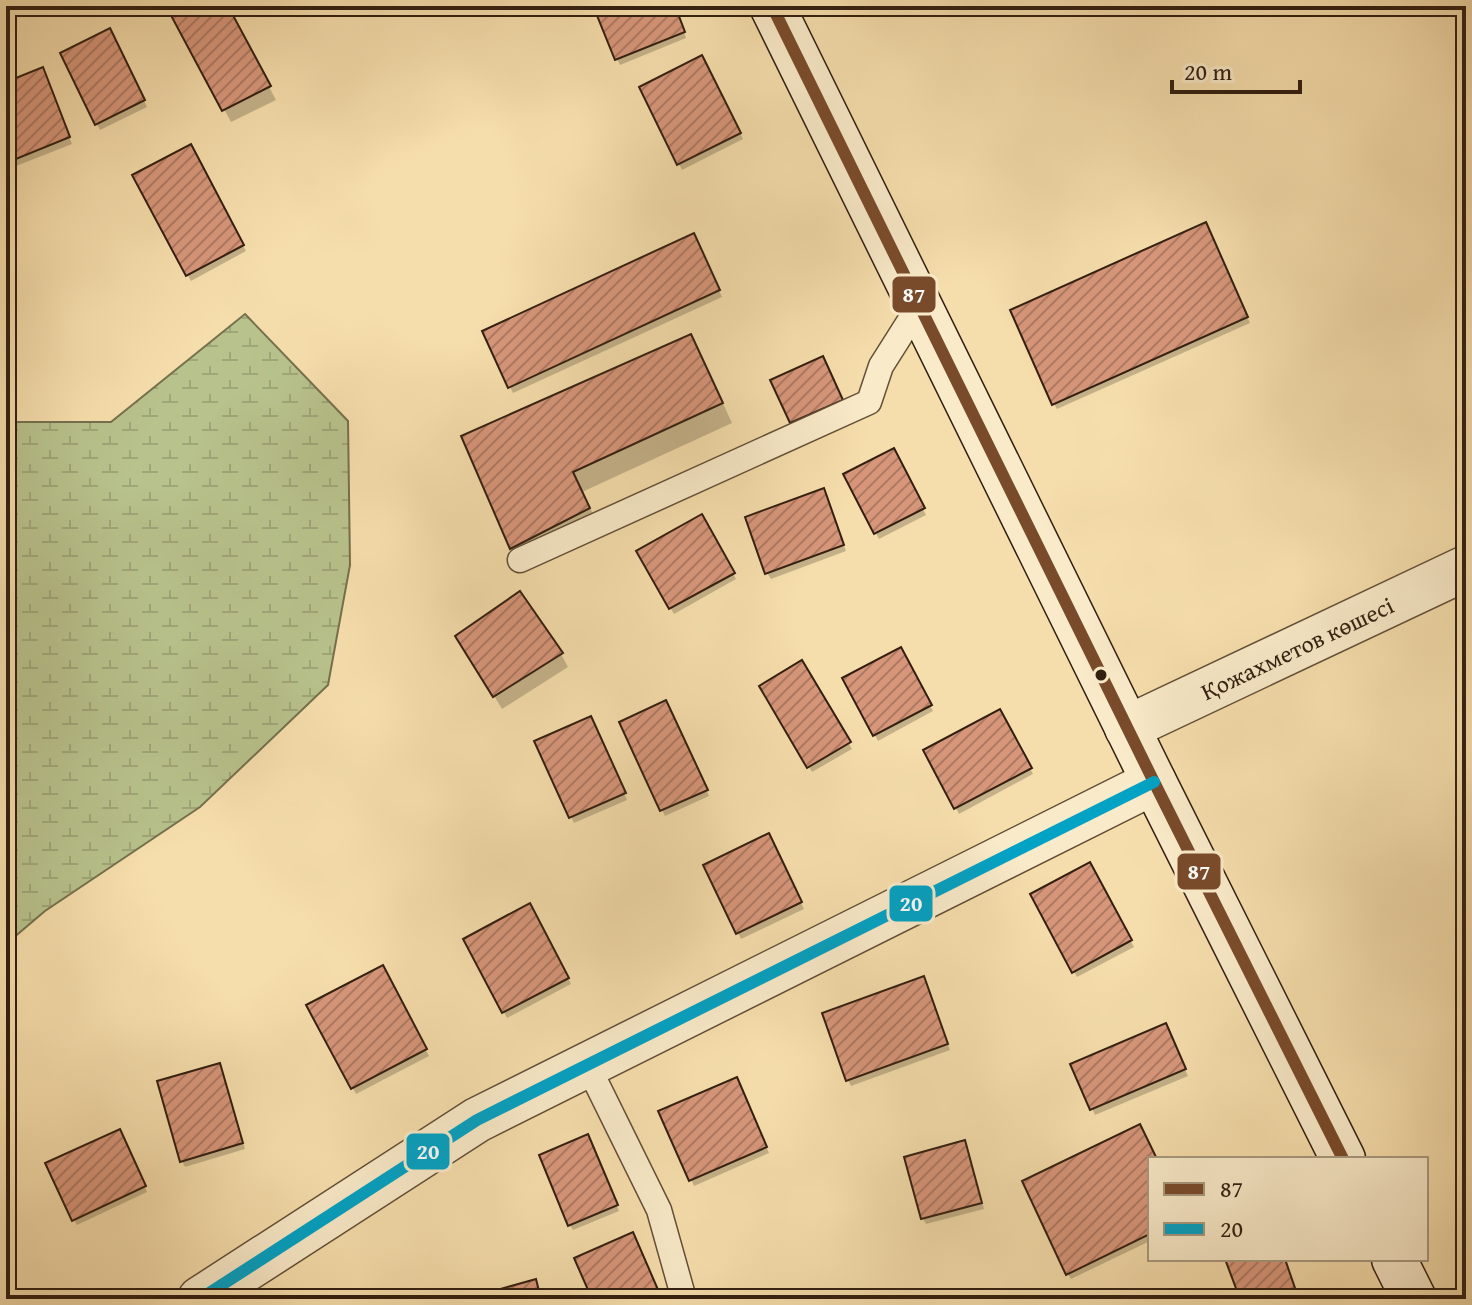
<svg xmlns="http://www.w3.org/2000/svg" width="1472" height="1305" viewBox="0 0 1472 1305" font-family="'Gentium Book Plus',serif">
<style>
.wetland{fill:url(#wetland-marsh);stroke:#75704e;stroke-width:2}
.shadow{fill:#0003}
.building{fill:url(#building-hatch);stroke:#321f11;stroke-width:2}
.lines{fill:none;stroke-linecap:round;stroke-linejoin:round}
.service-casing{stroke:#634f38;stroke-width:27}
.minor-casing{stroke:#634f38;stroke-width:47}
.secondary-casing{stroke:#321f11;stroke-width:47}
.service{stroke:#f9eac9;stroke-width:24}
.minor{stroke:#f9eac9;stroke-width:44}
.secondary{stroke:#f9eac9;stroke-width:44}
.bus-1-casing{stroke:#f9eac9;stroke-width:18}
.bus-2-casing{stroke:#f9eac9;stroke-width:18}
.bus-1{stroke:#7a4b2a;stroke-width:12}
.bus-2{stroke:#02a2c5;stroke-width:12}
.bus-dot{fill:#321f11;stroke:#f9eac9;stroke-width:3}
.labels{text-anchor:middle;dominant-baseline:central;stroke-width:6;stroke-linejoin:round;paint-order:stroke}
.street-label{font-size:24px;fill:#321f11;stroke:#f9eac9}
.line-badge{stroke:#f9eac9;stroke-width:3}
.badge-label{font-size:22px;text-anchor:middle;font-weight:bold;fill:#fff}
</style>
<defs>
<pattern id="wetland-marsh" width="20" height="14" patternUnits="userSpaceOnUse" patternTransform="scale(2)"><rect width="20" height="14" fill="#b8c28c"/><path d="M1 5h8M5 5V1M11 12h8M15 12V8" fill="none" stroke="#9fa678"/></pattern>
<pattern id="building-hatch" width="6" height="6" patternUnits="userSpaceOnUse" patternTransform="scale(2)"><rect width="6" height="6" fill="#d7967a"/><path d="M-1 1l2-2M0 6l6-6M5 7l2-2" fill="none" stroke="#af7a63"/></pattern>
</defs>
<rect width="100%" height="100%" fill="#f6deac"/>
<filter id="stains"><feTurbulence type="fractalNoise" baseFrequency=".0025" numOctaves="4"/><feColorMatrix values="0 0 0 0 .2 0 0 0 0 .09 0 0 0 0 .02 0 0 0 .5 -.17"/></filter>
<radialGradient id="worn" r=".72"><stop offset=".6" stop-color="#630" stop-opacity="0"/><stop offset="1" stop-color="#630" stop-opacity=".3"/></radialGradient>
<!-- wetland -->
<polygon class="wetland" points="245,314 348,421 350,565 328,685 200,807 45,911 6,944 6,422 111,422"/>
<!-- shadow -->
<g class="shadow">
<polygon points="168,6 226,6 276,100 231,122"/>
<polygon points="618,6 674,6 686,38 620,65 617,59"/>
<polygon points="113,36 147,107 100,130 97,124"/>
<polygon points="702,57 743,139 682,170 679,164"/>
<polygon points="45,76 72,144 6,170 6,84"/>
<polygon points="190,146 246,251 191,281 134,176"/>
<polygon points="1209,230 1250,323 1057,409 1054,404"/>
<polygon points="697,241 722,297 513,393 510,387"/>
<polygon points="701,356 732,423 582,492 600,528 523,567 512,548 464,437"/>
<polygon points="826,365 845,406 795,428 773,381"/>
<polygon points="893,450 926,515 879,539 846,475"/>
<polygon points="826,497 846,551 771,579 767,573"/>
<polygon points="702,517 736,579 674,614 639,552"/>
<polygon points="458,636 561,654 568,667 502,709"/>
<polygon points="900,649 933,711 878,741 845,678"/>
<polygon points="802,663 852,749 812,772 761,686"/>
<polygon points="668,708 709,796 665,816 621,723"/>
<polygon points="999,711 1033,774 959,814 926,751"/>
<polygon points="593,724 627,800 574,823 537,742"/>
<polygon points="772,842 804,909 741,939 738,933"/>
<polygon points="1089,865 1134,947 1077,977 1033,895"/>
<polygon points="530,906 571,984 507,1018 466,939"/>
<polygon points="382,967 429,1056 356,1094 309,1006"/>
<polygon points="926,984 950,1050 851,1086 848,1080"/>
<polygon points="1168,1031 1188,1076 1095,1115 1073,1065"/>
<polygon points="222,1071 245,1149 185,1167 182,1161"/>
<polygon points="739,1085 769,1153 694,1186 661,1112"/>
<polygon points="1139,1126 1156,1159 1150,1159 1150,1241 1071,1279 1068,1274"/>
<polygon points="122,1137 147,1192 77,1225 74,1220"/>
<polygon points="591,1143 619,1211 573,1230 570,1225"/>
<polygon points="967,1149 984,1209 926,1224 923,1219"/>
<polygon points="636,1240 661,1298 594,1299"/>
<polygon points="1228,1259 1284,1259 1298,1297 1242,1299"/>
</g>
<!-- building -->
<g class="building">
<polygon points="166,6 228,6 271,86 222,111"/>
<polygon points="613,6 675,6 685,32 615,60 596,13"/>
<polygon points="110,28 145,100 95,125 60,53"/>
<polygon points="702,55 741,133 677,165 639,87"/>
<polygon points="43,67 70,137 6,163 6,82"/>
<polygon points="1466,108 1466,133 1458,111"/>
<polygon points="191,144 244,245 186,276 132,175"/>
<polygon points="1206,222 1248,317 1052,405 1010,310"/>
<polygon points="694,233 720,290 508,388 482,331"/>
<polygon points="691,334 723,403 573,472 590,508 510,549 461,436"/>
<polygon points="823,356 843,400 790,423 770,380"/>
<polygon points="894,448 925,508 874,534 843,474"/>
<polygon points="824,488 844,545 765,574 745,517"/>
<polygon points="702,514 735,573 669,609 636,551"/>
<polygon points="520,591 563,653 493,697 455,636"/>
<polygon points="901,647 932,705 873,736 842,678"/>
<polygon points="802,660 851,742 807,768 759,686"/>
<polygon points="666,700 708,790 660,811 619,722"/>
<polygon points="1000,709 1032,768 954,809 923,750"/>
<polygon points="591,716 626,793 569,818 534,741"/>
<polygon points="769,833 802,902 736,934 703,865"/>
<polygon points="1090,862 1132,940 1072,973 1030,894"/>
<polygon points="530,903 569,978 502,1013 463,939"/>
<polygon points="383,965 427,1049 351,1089 306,1005"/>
<polygon points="924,976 948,1044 846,1081 822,1013"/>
<polygon points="1166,1023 1186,1069 1090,1110 1070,1064"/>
<polygon points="220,1063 243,1143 180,1162 157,1081"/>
<polygon points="737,1077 767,1147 689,1181 658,1111"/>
<polygon points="1140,1124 1157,1159 1150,1159 1150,1234 1066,1275 1022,1181"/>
<polygon points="120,1129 146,1186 72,1221 45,1163"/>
<polygon points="588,1134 618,1205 568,1226 539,1155"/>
<polygon points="965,1140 982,1203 921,1219 904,1157"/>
<polygon points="633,1232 659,1292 642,1299 592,1299 574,1258"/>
<polygon points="1225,1259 1285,1259 1296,1291 1273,1299 1240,1299"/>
<polygon points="536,1279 541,1299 465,1299"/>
</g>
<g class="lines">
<!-- service casing -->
<g class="service-casing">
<g id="service">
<polyline points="520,560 869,402 881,366 919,306"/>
<polyline points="587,1064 659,1210 684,1299"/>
</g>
</g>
<!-- minor casing -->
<g class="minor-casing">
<g id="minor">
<path id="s1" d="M1127,728L1466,568"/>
<polyline points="200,1299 477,1120 1154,782"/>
</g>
</g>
<!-- secondary casing -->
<g class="secondary-casing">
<g id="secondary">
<polyline points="772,6 1154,782 1343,1159"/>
<polyline points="1394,1259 1414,1299"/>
</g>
</g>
<!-- service -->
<use href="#service" class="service"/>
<!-- minor -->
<use href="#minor" class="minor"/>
<!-- secondary -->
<use href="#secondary" class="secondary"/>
<!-- bus-1 casing -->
<g class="bus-1-casing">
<polyline id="bus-1" points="772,6 1154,782 1343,1159"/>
</g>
<!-- bus-2 casing -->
<g class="bus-2-casing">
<polyline id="bus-2" points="200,1299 477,1120 1154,782"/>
</g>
<!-- bus-1 -->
<use href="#bus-1" class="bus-1"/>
<!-- bus-2 -->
<use href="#bus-2" class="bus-2"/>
</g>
<!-- markers -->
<circle class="bus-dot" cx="1101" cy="675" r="7"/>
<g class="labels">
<!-- street labels -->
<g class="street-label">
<text stroke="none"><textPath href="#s1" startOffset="188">Қожахметов көшесі</textPath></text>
</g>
</g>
<g class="line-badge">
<rect x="891" y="275" width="46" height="39" rx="8" fill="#7a4b2a"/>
<rect x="1176" y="852" width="46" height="39" rx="8" fill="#7a4b2a"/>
<rect x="888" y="884" width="46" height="39" rx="8" fill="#02a2c5"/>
<rect x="405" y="1132" width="46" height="39" rx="8" fill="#02a2c5"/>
</g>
<g class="badge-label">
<text x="914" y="302">87</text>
<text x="1199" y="879">87</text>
<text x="911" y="911">20</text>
<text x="428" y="1159">20</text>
</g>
<!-- margin -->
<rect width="1472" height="1305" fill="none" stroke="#f6deac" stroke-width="32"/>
<rect x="8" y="8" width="1456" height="1289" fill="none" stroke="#321f11" stroke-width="4"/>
<rect x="16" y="16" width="1440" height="1273" fill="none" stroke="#321f11" stroke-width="2"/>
<!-- legend -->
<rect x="1148" y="1157" width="280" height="104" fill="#f9eac9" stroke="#a9997f" stroke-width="2"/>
<rect x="1164" y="1183" width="40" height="12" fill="#7a4b2a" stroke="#a9997f" stroke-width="2"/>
<text x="1220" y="1197" font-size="24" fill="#321f11">87</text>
<rect x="1164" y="1223" width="40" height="12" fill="#02a2c5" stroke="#a9997f" stroke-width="2"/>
<text x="1220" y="1237" font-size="24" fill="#321f11">20</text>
<!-- scale -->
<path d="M1172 80v12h128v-12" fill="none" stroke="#321f11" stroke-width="4"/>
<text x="1184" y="80" font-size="24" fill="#321f11" stroke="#f9eac9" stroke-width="6" paint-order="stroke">20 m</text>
<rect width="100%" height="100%" filter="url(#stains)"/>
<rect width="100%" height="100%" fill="url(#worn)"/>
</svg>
